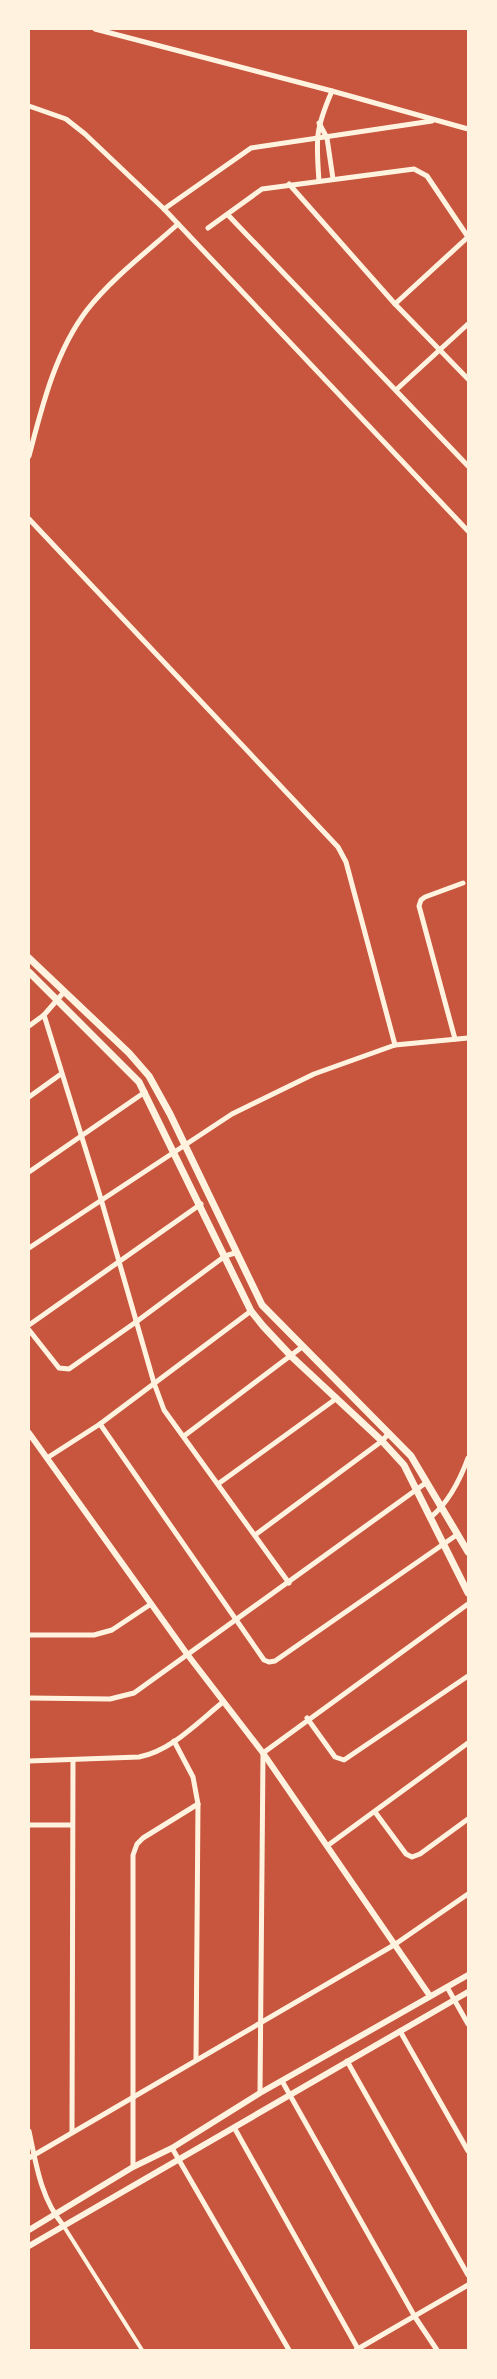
<svg xmlns="http://www.w3.org/2000/svg" width="497" height="2379" viewBox="0 0 497 2379" font-family="Roboto,sans-serif">
<style>
.lines{fill:none;stroke-linecap:round;stroke-linejoin:round}
.pedestrian{stroke:#fff3e0;stroke-width:4}
.minor{stroke:#fff3e0;stroke-width:5}
.tertiary{stroke:#fff3e0;stroke-width:6}
.secondary{stroke:#fff3e0;stroke-width:7}
</style>
<rect width="100%" height="100%" fill="#c8553d"/>
<g class="lines">
<!-- pedestrian -->
<polyline class="pedestrian" points="63,2225 142,2350"/>
<!-- minor -->
<g class="minor">
<polyline points="95,29 332,91 468,129"/>
<polyline points="29,106 66,119 85,134 164,209 468,531"/>
<polyline points="319,123 327,138 333,179"/>
<path d="M319,181C316,139 315,130 332,91"/>
<polyline points="289,184 395,304 468,379"/>
<polyline points="164,209 251,148 432,121"/>
<polyline points="228,215 468,466"/>
<polyline points="208,228 262,189 414,169 427,176 468,237"/>
<polyline points="395,304 468,237"/>
<polyline points="397,389 468,324"/>
<path d="M29,456C42,407 55,352 87,310C112,278 148,251 178,224"/>
<polyline points="29,519 338,847 346,862 395,1045"/>
<polyline points="44,1015 101,1199 154,1383 164,1410 289,1583"/>
<polyline points="29,1026 44,1015 64,992"/>
<polyline points="455,1039 419,906 421,900 425,897 463,883"/>
<polyline points="29,1097 61,1074"/>
<polyline points="29,1172 145,1092"/>
<polyline points="29,1248 232,1114 314,1074 395,1045 468,1038"/>
<polyline points="29,1325 201,1204"/>
<polyline points="29,1330 59,1368 69,1369 136,1322 225,1256 235,1253"/>
<polyline points="100,1424 264,1660 269,1662 275,1661 458,1534"/>
<polyline points="184,1436 302,1347"/>
<polyline points="47,1458 100,1424 251,1311"/>
<polyline points="218,1484 337,1398"/>
<path d="M431,1517C449,1502 460,1480 468,1458"/>
<polyline points="255,1535 382,1441 389,1433"/>
<polyline points="29,1635 94,1635 112,1630 151,1604"/>
<polyline points="29,1698 110,1699 134,1693 427,1482"/>
<polyline points="307,1718 335,1757 344,1760 468,1676"/>
<polyline points="174,1741 193,1777 198,1804 196,2059"/>
<path d="M29,1761L139,1757C171,1751 198,1722 223,1702"/>
<polyline points="375,1812 406,1854 412,1857 420,1854 468,1819"/>
<polyline points="29,1825 71,1825"/>
<polyline points="327,1846 468,1743"/>
<polyline points="447,1987 468,2024"/>
<polyline points="400,2031 468,2151"/>
<polyline points="347,2061 468,2275"/>
<polyline points="282,2081 415,2317 437,2350"/>
<polyline points="260,2093 263,1753 468,1604"/>
<polyline points="235,2129 358,2349"/>
<path d="M29,2131C36,2164 41,2199 63,2225"/>
<polyline points="72,2132 73,1760"/>
<polyline points="172,2148 289,2350"/>
<polyline points="29,2158 394,1945 468,1894"/>
<polyline points="133,2167 133,1855 137,1844 143,1838 198,1804"/>
<polyline points="356,2350 468,2285"/>
</g>
<!-- tertiary -->
<g class="tertiary">
<polyline points="29,1433 187,1654 263,1753 430,1996"/>
<polyline points="29,2230 133,2167 172,2148 260,2093 468,1975"/>
<polyline points="29,2246 468,1992"/>
</g>
<!-- secondary -->
<g class="secondary">
<polyline points="29,958 129,1053 149,1076 170,1114 262,1305 411,1456 468,1552"/>
<polyline points="29,972 139,1082 251,1311 263,1326 292,1357 382,1441 404,1465 468,1593"/>
</g>
</g>
<!-- border -->
<rect width="497" height="2379" fill="none" stroke="#fff3e0" stroke-width="60"/>
</svg>
